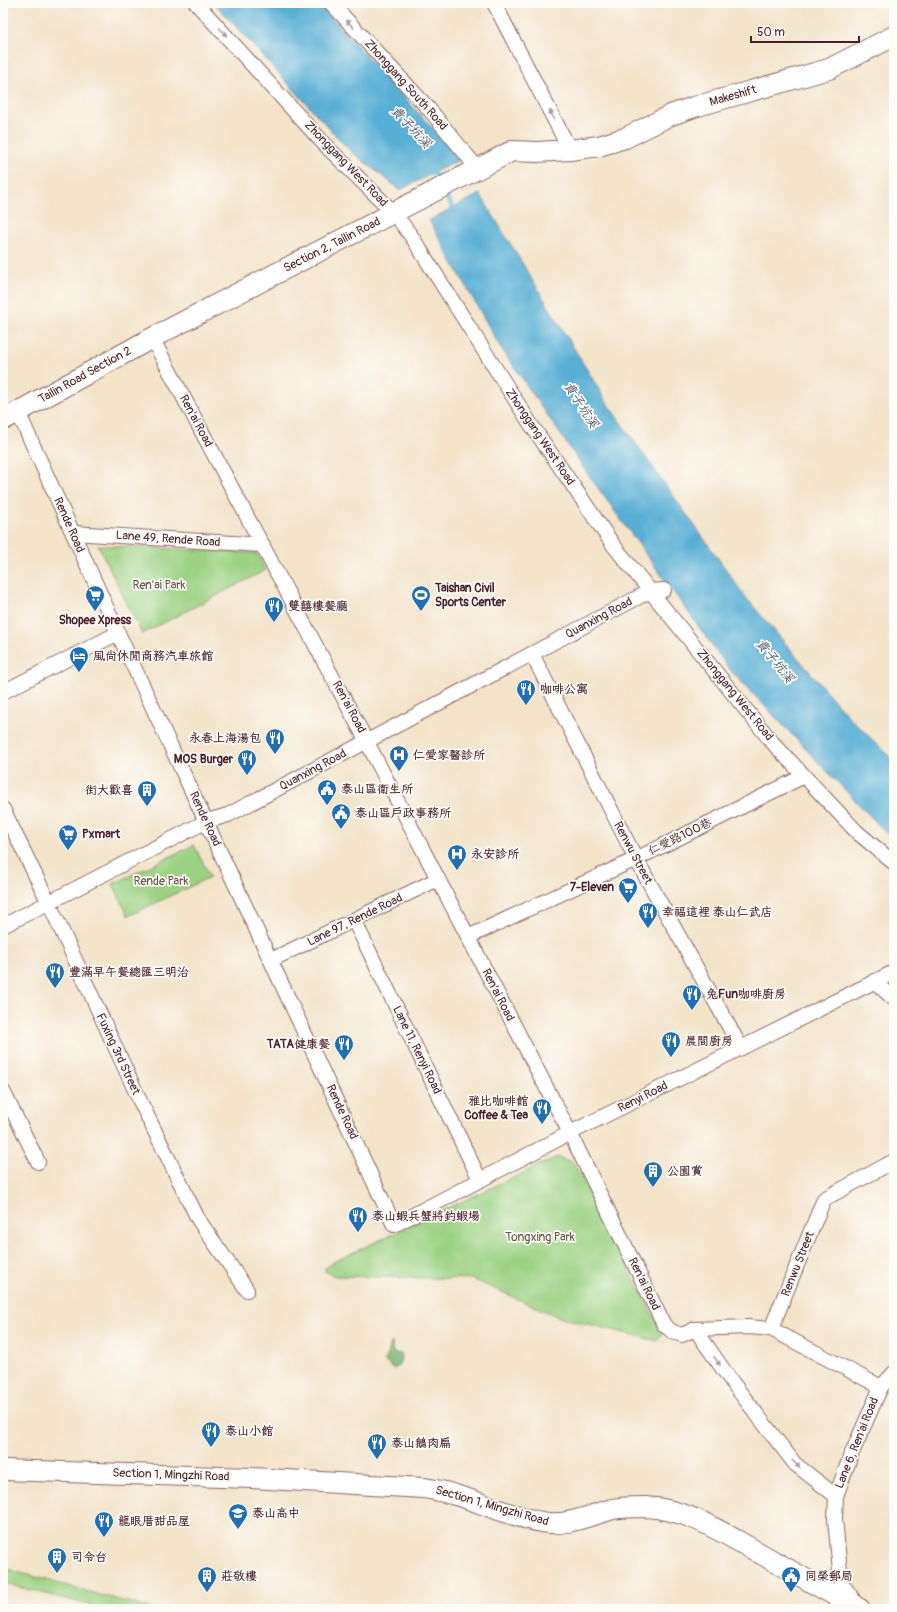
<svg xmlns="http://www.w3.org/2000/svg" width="897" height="1612" viewBox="0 0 897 1612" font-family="Pangolin,'LXGW WenKai TC',sans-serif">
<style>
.green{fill:#9cd283;stroke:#737857}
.forest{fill:#7db471;stroke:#646a4e}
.water{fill:#59afd5;stroke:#526780}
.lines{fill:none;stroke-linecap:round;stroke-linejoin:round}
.stream{stroke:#59afd5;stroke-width:4.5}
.street-casing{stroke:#856462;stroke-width:16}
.secondary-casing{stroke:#856462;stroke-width:22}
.street{stroke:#fff;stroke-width:14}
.secondary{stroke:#fff;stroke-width:20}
.oneway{fill:#ae9aa0}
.labels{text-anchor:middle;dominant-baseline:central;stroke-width:3.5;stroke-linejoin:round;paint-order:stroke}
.street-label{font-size:12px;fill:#4a1f2b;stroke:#fdfcf7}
.park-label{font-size:12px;fill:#635545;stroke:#fdfcf7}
.poi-label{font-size:12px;font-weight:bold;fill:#4a1f2b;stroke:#fdfcf7;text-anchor:start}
.water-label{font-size:13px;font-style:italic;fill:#50596f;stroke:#fdfcf7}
</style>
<rect width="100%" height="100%" fill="#fdfcf7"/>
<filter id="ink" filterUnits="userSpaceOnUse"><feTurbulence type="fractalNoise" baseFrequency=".025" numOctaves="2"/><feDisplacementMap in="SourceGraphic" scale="8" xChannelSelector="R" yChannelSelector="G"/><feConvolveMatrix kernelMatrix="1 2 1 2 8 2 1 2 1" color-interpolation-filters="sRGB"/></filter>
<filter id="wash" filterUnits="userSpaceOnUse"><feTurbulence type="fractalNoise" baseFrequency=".012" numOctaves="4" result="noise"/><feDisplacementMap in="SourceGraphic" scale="16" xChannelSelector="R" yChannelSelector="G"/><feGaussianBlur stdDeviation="0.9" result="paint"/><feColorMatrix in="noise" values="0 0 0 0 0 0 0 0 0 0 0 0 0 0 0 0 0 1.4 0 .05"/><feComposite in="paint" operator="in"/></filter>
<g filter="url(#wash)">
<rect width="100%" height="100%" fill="#f3e3c9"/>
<!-- green -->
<g class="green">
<polygon points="98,545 256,553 266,570 142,634"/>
<polygon points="194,845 210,877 128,916 113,884"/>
<polygon points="557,1157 573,1162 662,1332 657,1341 559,1317 472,1279 335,1276 325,1271 325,1268 335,1261"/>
<polygon points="3,1568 152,1609 104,1609 11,1585 3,1585"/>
</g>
<!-- forest -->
<polygon class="forest" points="392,1342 393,1353 402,1354 399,1366 394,1369 384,1361"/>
<!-- water -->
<g class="water">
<polygon points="214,3 318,3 461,159 400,190 349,150"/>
<polygon points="480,194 609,406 747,599 847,715 894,760 894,841 730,670 587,473 499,345 429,220"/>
</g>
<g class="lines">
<!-- stream -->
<g class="stream">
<polyline points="431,168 440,184"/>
<polyline points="444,192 455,212"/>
</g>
</g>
</g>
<g filter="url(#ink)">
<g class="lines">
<!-- street casing -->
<g class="street-casing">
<g id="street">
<polyline points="196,3 326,146 394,213 412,237 530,423 614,546 772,742 857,832 894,863"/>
<polyline points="331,3 429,109 478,169"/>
<polyline points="494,3 570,150"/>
<polyline points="152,338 367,742 438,879 570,1133 664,1325 673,1332 682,1335 695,1329 748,1327 771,1329 881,1387"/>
<polyline points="18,412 118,633 394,1225 570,1133 894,972"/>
<polyline points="73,533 263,545"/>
<polyline points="532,654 636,859 741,1048"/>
<polyline points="3,692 118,633"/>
<polyline points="3,809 49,903 141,1103 198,1219 247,1290"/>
<polyline points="354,920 480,1180"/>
<polyline points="3,926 207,821 228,815 650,591 664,590"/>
<polyline points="468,937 636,859 804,776"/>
<polyline points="271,960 438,879"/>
<polyline points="874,981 894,999"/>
<polyline points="3,1091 38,1162"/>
<polyline points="695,1329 732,1382 795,1464 836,1496"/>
<polyline points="771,1329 824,1199 894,1161"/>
<polyline points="857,1605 841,1582 835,1519 836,1496 851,1455 881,1387 894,1373"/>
</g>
</g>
<!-- secondary casing -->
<g class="secondary-casing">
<g id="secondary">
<polyline points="3,420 152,338 512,151 537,152 570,150 599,146 625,138 671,115 694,107 829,69 894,36"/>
<path d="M3,1470L252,1478L423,1488C465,1493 501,1515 542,1522C567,1527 589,1515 613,1509C623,1507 635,1507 646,1507C686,1509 720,1531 754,1550C790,1570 824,1590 860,1609"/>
</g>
</g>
<!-- street -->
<use href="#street" class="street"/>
<!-- secondary -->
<use href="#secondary" class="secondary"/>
</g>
<!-- one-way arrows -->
<defs><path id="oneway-solid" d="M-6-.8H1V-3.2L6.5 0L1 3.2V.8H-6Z"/></defs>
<g class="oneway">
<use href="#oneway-solid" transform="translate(350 24) rotate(-133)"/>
<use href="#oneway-solid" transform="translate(223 32) rotate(48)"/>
<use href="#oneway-solid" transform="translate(552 115) rotate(-117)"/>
<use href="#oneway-solid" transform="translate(717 1361) rotate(55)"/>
<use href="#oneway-solid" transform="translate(796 1464) rotate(45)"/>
</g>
</g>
<!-- icons -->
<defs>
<g id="supermarket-pin" transform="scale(1)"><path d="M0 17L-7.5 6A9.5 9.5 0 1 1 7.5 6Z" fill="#1f6fb2" stroke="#fdfcf7"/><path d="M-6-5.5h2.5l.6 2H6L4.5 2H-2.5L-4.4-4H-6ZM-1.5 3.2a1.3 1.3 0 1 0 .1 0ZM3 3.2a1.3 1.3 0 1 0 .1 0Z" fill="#fff"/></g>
<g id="stadium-pin" transform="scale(1)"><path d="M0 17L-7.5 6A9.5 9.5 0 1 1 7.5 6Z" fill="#1f6fb2" stroke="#fdfcf7"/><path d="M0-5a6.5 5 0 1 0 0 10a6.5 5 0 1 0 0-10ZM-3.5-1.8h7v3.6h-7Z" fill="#fff"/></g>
<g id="restaurant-pin" transform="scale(1)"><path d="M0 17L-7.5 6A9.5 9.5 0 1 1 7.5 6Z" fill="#1f6fb2" stroke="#fdfcf7"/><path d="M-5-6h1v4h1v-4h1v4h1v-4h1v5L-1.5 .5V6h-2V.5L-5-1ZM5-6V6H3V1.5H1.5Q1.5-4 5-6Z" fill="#fff"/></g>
<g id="hotel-pin" transform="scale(1)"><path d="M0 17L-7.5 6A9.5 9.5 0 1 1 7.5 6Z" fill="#1f6fb2" stroke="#fdfcf7"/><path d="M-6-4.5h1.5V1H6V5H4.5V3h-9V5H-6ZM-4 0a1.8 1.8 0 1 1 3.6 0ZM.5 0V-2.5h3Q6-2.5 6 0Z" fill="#fff"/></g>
<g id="hospital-pin" transform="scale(1)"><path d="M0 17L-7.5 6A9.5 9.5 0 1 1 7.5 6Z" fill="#1f6fb2" stroke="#fdfcf7"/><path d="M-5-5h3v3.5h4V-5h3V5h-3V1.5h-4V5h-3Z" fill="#fff"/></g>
<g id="civic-pin" transform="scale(1)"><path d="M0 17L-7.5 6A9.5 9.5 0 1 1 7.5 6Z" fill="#1f6fb2" stroke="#fdfcf7"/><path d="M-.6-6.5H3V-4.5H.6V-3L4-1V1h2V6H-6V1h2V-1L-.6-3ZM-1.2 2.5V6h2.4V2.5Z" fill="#fff"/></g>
<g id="building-pin" transform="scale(1)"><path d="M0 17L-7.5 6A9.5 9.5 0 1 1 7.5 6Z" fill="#1f6fb2" stroke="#fdfcf7"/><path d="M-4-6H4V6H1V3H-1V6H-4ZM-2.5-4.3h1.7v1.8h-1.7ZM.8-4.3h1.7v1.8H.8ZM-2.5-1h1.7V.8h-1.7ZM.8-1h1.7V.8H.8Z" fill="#fff"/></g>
<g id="school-pin" transform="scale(1)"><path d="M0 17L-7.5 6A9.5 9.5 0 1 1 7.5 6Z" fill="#1f6fb2" stroke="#fdfcf7"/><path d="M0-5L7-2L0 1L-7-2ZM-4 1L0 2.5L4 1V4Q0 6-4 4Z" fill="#fff"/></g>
</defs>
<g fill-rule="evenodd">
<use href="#supermarket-pin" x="95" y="595"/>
<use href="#stadium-pin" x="421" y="595"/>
<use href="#restaurant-pin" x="274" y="606"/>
<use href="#hotel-pin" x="79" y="656"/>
<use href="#restaurant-pin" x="526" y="689"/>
<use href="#restaurant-pin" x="275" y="738"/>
<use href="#hospital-pin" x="399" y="755"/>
<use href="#restaurant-pin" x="247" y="759"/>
<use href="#civic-pin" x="327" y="789"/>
<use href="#building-pin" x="147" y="790"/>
<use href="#civic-pin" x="341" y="813"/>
<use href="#supermarket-pin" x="68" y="834"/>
<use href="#hospital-pin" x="457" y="854"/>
<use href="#supermarket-pin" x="628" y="887"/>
<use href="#restaurant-pin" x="648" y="912"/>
<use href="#restaurant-pin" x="55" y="972"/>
<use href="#restaurant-pin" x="692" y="994"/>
<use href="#restaurant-pin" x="671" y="1041"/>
<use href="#restaurant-pin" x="344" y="1044"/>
<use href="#restaurant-pin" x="542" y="1108"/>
<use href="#building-pin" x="653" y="1171"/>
<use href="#restaurant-pin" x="358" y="1216"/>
<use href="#restaurant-pin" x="211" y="1431"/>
<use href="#restaurant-pin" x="377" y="1443"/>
<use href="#school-pin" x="238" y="1513"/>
<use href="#restaurant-pin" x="104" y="1521"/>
<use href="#building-pin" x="57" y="1557"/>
<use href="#building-pin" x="207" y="1576"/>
<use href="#civic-pin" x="791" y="1576"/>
</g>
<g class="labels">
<!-- street labels -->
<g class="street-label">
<text transform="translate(406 85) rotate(48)">Zhonggang South Road</text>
<text transform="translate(733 96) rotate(-16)">Makeshift</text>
<text transform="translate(346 164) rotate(46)">Zhonggang West Road</text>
<text transform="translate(332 245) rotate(-27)">Section 2, Tailin Road</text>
<text transform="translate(85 375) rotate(-29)">Tailin Road Section 2</text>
<text transform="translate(196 421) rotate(62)">Ren'ai Road</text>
<text transform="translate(540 437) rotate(56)">Zhonggang West Road</text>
<text transform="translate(69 525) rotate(66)">Rende Road</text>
<text transform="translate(168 539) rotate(4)">Lane 49, Rende Road</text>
<text transform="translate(599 618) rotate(-28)">Quanxing Road</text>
<text transform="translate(735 695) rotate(51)">Zhonggang West Road</text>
<text transform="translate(349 707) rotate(62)">Ren'ai Road</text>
<text transform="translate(313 770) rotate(-28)">Quanxing Road</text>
<text transform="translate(205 819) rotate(65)">Rende Road</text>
<text transform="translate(680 837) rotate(-26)">仁愛路100巷</text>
<text transform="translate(633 853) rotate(62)">Renwu Street</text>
<text transform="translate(355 920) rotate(-26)">Lane 97, Rende Road</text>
<text transform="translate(498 995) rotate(63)">Ren'ai Road</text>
<text transform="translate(417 1050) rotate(64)">Lane 11, Renyi Road</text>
<text transform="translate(118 1054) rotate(65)">Fuxing 3rd Street</text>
<text transform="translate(643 1097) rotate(-27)">Renyi Road</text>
<text transform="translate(342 1112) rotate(65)">Rende Road</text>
<text transform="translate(798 1264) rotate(-68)">Renwu Street</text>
<text transform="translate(644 1284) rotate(64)">Ren'ai Road</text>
<text transform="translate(857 1443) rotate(-68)">Lane 6, Ren'ai Road</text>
<text transform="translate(171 1475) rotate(2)">Section 1, Mingzhi Road</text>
<text transform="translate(492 1506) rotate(16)">Section 1, Mingzhi Road</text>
</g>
<!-- park labels -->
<g class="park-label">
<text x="159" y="585">Ren'ai Park</text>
<text x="161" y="881">Rende Park</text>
<text x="540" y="1237">Tongxing Park</text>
</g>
<!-- poi labels -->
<g class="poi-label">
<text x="435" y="588">Taishan Civil<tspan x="435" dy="14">Sports Center</tspan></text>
<text x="288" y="606">雙囍樓餐廳</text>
<text x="95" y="620" text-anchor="middle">Shopee Xpress</text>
<text x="93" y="656">風尚休閒商務汽車旅館</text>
<text x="540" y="689">咖啡公寓</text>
<text x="261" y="738" text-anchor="end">永春上海湯包</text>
<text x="413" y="755">仁愛家醫診所</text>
<text x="233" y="759" text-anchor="end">MOS Burger</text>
<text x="341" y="789">泰山區衛生所</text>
<text x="133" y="790" text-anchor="end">街大歡喜</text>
<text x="355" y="813">泰山區戶政事務所</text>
<text x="82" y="834">Pxmart</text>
<text x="471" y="854">永安診所</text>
<text x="614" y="887" text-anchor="end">7-Eleven</text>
<text x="662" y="912">幸福這裡 泰山仁武店</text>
<text x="69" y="972">豐滿早午餐總匯三明治</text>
<text x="706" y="994">兔Fun咖啡廚房</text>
<text x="685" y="1041">晨間廚房</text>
<text x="330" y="1044" text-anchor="end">TATA健康餐</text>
<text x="528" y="1101" text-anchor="end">雅比咖啡館<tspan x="528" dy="14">Coffee &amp; Tea</tspan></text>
<text x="667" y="1171">公園賞</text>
<text x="372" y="1216">泰山蝦兵蟹將釣蝦場</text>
<text x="225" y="1431">泰山小館</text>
<text x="391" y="1443">泰山鵝肉扁</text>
<text x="252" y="1513">泰山高中</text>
<text x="118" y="1521">龍眼厝甜品屋</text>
<text x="71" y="1557">司令台</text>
<text x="221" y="1576">莊敬樓</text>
<text x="805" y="1576">同榮郵局</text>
</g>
<!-- water labels -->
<g class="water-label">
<text transform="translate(411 127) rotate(47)">貴子坑溪</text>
<text transform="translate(581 405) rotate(57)">貴子坑溪</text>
<text transform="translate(775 661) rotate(51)">貴子坑溪</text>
</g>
</g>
<!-- margin -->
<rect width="897" height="1612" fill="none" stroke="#fdfcf7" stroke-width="16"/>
<!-- scale -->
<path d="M751 36v6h108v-6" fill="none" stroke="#4a1f2b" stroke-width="2"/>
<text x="757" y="36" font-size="12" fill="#4a1f2b" stroke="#fdfcf7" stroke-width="3" paint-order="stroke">50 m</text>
</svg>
